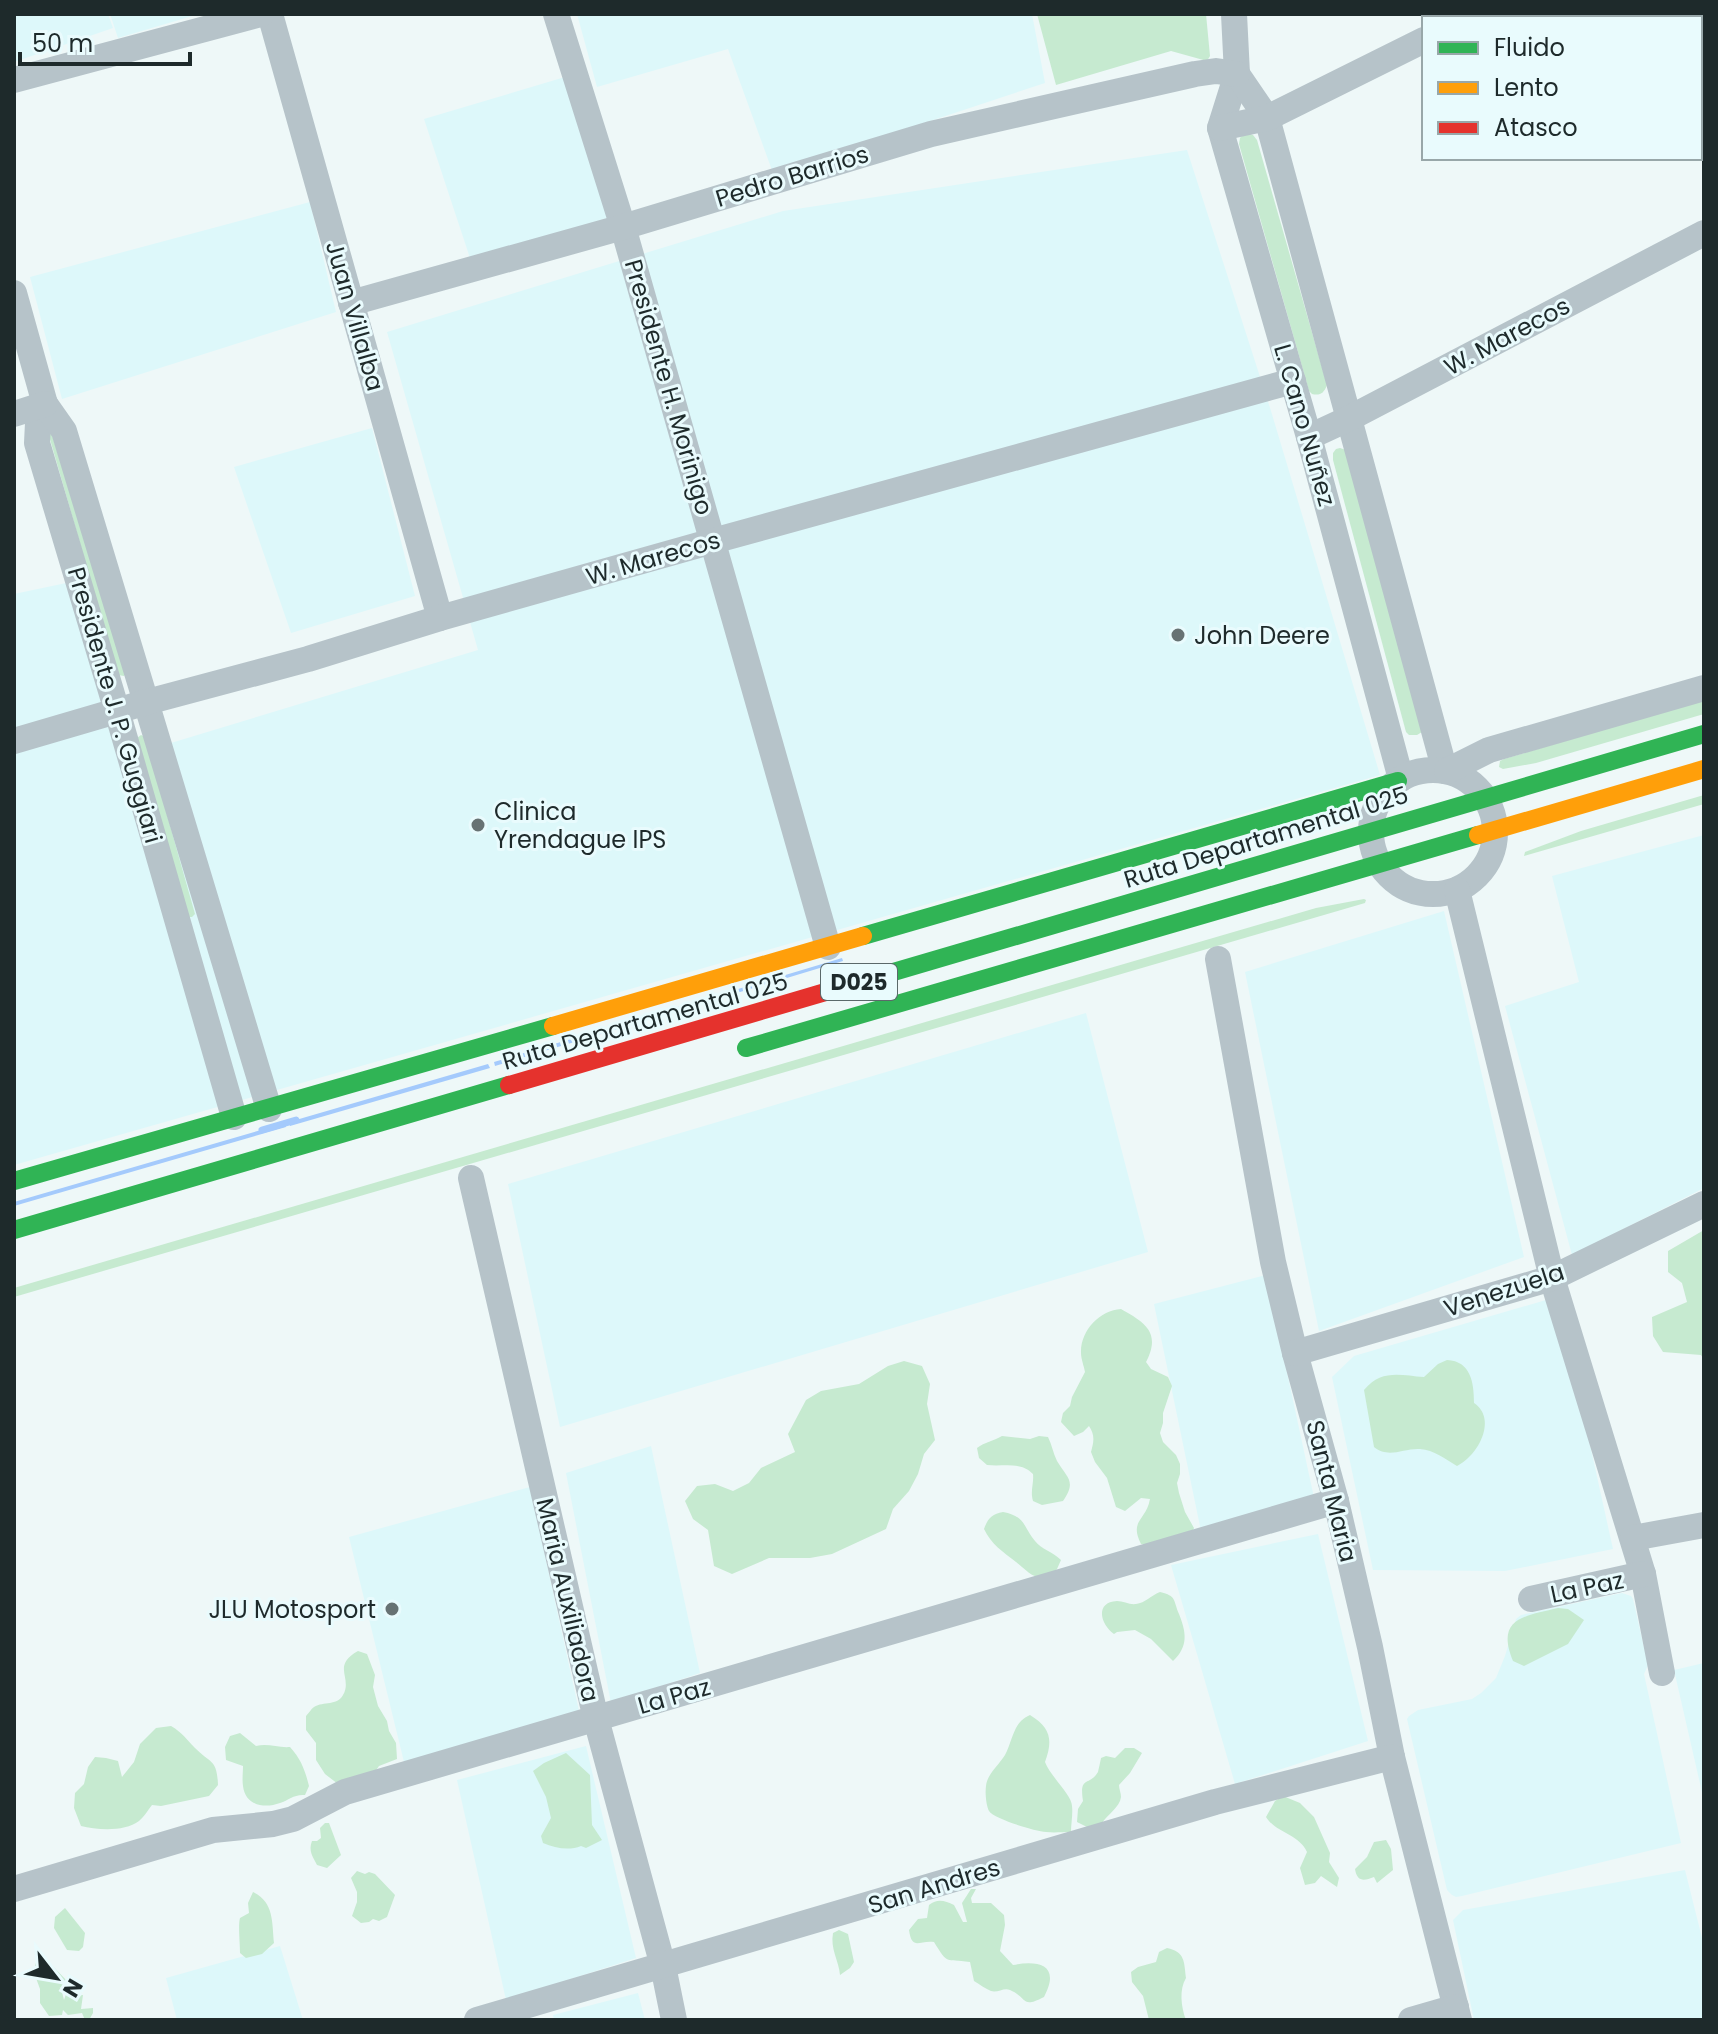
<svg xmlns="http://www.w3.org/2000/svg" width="1718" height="2034" viewBox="0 0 1718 2034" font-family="Poppins,sans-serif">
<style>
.built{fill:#ddf8fa}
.green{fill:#c6ead0}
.water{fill:#a4cafc}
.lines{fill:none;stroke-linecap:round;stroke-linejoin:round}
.stream{stroke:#a4cafc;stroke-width:7}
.street{stroke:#b6c3c9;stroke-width:26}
.fast{stroke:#30b455;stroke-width:18}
.slow{stroke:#ff9f0a;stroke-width:18}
.jam{stroke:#e5322d;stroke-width:18}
.poi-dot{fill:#677273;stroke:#e9fbfd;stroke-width:3}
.labels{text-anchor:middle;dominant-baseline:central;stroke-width:6;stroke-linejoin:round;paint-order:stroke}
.shield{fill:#e9fbfd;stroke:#5b696a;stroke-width:2}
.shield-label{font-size:22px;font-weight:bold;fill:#1e2a2b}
.street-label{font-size:24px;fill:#1e2a2b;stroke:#e9fbfd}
.poi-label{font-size:24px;fill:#1e2a2b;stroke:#e9fbfd;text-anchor:start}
</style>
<rect width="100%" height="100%" fill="#eef8f8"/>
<!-- built -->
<g class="built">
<polygon points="14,14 108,14 113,28 14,62"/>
<polygon points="110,14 199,14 118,38"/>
<polygon points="577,14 1032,14 1045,83 773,173 728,49 597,87"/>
<polygon points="565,77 613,216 472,264 424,119"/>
<polygon points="1187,150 1271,411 1380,775 14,1165 14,594 71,582 128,756 478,650 387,332 783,211"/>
<polygon points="310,202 336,312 62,399 30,277"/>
<polygon points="372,428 415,596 291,633 234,467"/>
<polygon points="1704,835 1704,1188 1572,1255 1505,1006 1579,982 1552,876"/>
<polygon points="1444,911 1524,1257 1319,1331 1245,972"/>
<polygon points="1086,1013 1148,1252 560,1427 508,1184"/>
<polygon points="1266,1275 1316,1507 1201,1531 1154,1304"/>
<polygon points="1546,1300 1560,1309 1613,1549 1505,1571 1373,1570 1332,1377 1354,1356"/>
<polygon points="651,1446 700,1673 611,1703 566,1473"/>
<polygon points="530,1487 579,1711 404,1762 349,1537"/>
<polygon points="1318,1534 1368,1741 1235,1784 1171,1565"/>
<polygon points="1622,1593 1631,1596 1633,1599 1648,1665 1644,1674 1681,1843 1462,1896 1456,1897 1452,1895 1447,1890 1407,1719 1409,1716 1418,1710 1472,1699 1481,1693 1496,1678 1505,1656 1516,1619 1521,1615"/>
<polygon points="1704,1663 1704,1801 1674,1670"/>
<polygon points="586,1746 636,1958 506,2000 457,1780"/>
<polygon points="1685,1870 1704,1946 1704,2020 1474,2020 1453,1920 1463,1910"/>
<polygon points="280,1946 303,2020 177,2020 166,1978"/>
<polygon points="638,1993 645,2020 554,2020 553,2015"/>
</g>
<!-- green -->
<g class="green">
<polygon points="1037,14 1206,14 1210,56 1207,61 1171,51 1056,85"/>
<path d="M1247,133L1253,135L1257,140L1327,385C1324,393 1320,396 1312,394L1309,391L1239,144L1240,138L1243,134Z"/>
<polygon points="49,425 126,673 124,676 118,675 47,429"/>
<polygon points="1340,448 1346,450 1422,732 1417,735 1409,735 1406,732 1333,460 1333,453 1336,449"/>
<polygon points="1704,700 1704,714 1536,763 1503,769 1499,767 1500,761 1504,759"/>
<polygon points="141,735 145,737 195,914 192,917 188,917 137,738"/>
<polygon points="1704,795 1704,804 1524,856 1525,852 1581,831"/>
<polygon points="1364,899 1366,900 1365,903 14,1297 14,1288 1316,908"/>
<polygon points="1704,1230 1704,1360 1701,1355 1663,1352 1653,1336 1652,1317 1687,1302 1682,1283 1668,1272 1668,1251"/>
<path d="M1121,1309C1146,1323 1161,1333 1146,1362L1151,1369L1168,1377L1172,1386L1163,1413V1423L1160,1433L1163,1442L1176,1455L1180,1464V1474L1177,1483L1179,1493L1185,1512L1194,1528L1190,1537L1162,1544H1141C1129,1520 1146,1521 1150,1499L1141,1498L1125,1511L1116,1507L1107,1478L1095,1462L1091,1452C1094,1441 1095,1435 1089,1426L1083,1432L1074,1436L1061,1422L1063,1413L1070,1406L1072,1397L1085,1372C1084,1366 1081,1359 1081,1353C1080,1331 1100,1310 1121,1309Z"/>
<path d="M1447,1360C1471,1361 1474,1383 1474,1403C1498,1419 1478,1456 1457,1466C1445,1459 1434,1450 1420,1449C1403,1448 1389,1459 1374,1447L1364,1390C1381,1369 1400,1375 1424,1377L1438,1364Z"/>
<polygon points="904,1361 922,1366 930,1384 927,1404 935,1440 924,1454 918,1474 909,1491 893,1509 886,1529 832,1554 810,1558 769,1558 732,1574 714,1566 708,1530 693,1519 685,1501 697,1486 715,1484 733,1491 749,1483 761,1468 795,1452 788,1434 806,1400 821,1391 859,1384 888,1366"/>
<path d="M1002,1436L1030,1439L1039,1436L1048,1437C1052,1445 1053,1453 1057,1461C1067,1478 1077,1481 1063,1501L1042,1505L1033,1501C1030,1491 1034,1484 1033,1474C1020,1461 1004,1467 987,1465L979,1458L977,1448C985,1442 993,1441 1002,1436Z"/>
<path d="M1003,1512C1025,1516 1023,1526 1035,1541C1041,1549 1053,1552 1061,1560L1057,1569L1050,1577C1032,1580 1028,1571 1016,1562C1003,1552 991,1544 984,1529C988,1518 992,1514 1003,1512Z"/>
<path d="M1160,1592C1177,1596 1173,1600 1179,1614C1186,1632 1189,1646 1173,1661L1151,1639L1135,1630L1117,1632L1114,1634C1100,1624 1095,1602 1117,1601C1123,1601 1130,1605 1136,1604C1145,1603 1152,1595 1160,1592Z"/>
<path d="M1558,1608L1568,1609L1584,1620L1568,1644L1524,1666L1513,1661C1495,1618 1525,1616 1558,1608Z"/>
<path d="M358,1651L367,1654L375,1675L373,1687L378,1706L387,1721L389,1731L396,1743L397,1759L379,1766L374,1773L338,1784L325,1774L316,1760V1743L306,1730V1716C309,1713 311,1709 314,1707C324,1701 337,1706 343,1695C353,1678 331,1666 358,1651Z"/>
<path d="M1030,1715C1051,1728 1053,1740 1045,1762C1050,1776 1072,1795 1072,1806C1073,1814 1071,1824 1071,1832C1062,1832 1054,1833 1046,1832C1035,1831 994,1819 989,1811C986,1805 985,1793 986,1786C987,1774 999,1765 1005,1755C1013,1740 1013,1722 1030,1715Z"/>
<path d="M171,1726C183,1733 186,1739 195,1748C211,1764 217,1759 218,1785L209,1796L161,1806L152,1805C148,1810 144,1817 139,1821C125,1832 97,1830 81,1826L74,1808L75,1793L84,1784L88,1767L95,1757L106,1758L118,1761L122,1777L134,1762L140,1744L156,1728Z"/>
<path d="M240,1733L256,1746C268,1743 278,1748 290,1747C301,1759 305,1770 309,1786L305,1795C294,1794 289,1800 280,1803C264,1809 245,1805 243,1786C242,1780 243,1772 243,1766L226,1760L225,1747L230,1736Z"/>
<path d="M1125,1748H1134L1142,1753L1130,1773L1119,1785C1119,1789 1121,1793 1121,1797C1120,1807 1107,1815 1102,1823L1087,1827L1077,1822L1078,1809L1083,1801C1079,1775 1089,1787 1098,1772C1098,1772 1101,1759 1101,1758L1106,1756L1115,1758Z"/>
<path d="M566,1753L590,1775L592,1825L602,1840L586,1848L581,1846C569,1851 555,1848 543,1843L541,1836L551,1818L546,1797L533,1771L544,1763Z"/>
<path d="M1283,1796L1300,1803L1314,1817L1330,1853L1329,1862L1339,1878L1337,1887L1321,1876L1315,1883L1305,1885L1300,1868L1307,1852C1299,1834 1276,1833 1266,1817L1275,1801Z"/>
<path d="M325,1823H329L341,1855L327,1868L317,1865C313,1857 308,1851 312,1841H317L321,1838L320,1828Z"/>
<path d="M1386,1840L1391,1849L1393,1870L1377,1883L1374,1877C1364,1881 1357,1882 1355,1869L1367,1857L1374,1842Z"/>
<polygon points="357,1871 365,1874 369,1872 375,1874 395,1895 387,1917 379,1921 373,1919 369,1922 361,1923 352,1916 357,1902 357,1892 351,1878"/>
<path d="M971,1889H976L971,1898L972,1903H991L1004,1915L1005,1925L1000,1951L1013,1965C1039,1960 1061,1965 1044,1997C1021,2009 1028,1998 1010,1990C1004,1987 998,1993 991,1991C986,1989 979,1984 974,1981L970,1962C944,1958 949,1966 934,1942C919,1940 912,1951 909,1930L918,1919L927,1918L929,1905C938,1898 945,1901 954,1905L963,1922H967L962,1903Z"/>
<path d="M253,1892C274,1902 272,1922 274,1943L262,1954L246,1958L240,1953C240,1943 238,1925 240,1918L249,1913L248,1903Z"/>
<polygon points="65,1908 85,1933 83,1947 79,1951 67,1950 54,1928 55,1917"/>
<path d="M839,1930L848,1934L854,1962L850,1968L840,1975C839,1961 830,1949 833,1933Z"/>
<path d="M1167,1948C1185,1952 1184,1961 1186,1978C1179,1989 1181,2007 1186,2020H1149L1143,1996L1132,1982L1131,1972L1138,1967L1156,1962L1159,1952Z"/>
<polygon points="38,1958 46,1959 67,1981 61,1988 64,2000 66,1994 74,1991 76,1996 83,1995 81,2009 93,2008 93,2013 89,2020 85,2020 82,2013 68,2015 63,2010 62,2015 49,2016 40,2003 40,1989 36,1978 35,1965"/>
</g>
<!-- water -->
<g class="water">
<polygon points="842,958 843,961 495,1066 494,1062"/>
<polygon points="488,1064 490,1068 290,1126 289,1122"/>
<polygon points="285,1123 286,1127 14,1206 14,1202"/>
</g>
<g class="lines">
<!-- stream -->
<polyline class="stream" points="262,1130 296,1120"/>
<!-- street -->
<g class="street">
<polyline points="270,14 440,618"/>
<polyline points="556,14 623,227 828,947"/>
<polyline points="1234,14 1237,74 1220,128 1309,437 1401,779"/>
<polyline points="1468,18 1476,14"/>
<polyline points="1237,74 1267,118 1445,771"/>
<polyline points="14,80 261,14"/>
<polyline points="1220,128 1267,118 1424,40"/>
<polyline points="14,293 45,404 38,423 37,443 117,711 234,1117"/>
<polyline points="351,303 623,227 931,134 1195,74 1216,71 1237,74"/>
<polyline points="45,404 64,431 269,1109"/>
<polyline points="14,414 45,404"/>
<polyline points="1309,437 1350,418 1704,233"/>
<polyline points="14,741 147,702 308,659 440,618 713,541 1293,381"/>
<circle cx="1433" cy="832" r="62"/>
<polyline points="1447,771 1489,750 1704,688"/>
<polyline points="1457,890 1552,1278 1643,1574 1662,1673"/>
<polyline points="1218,959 1273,1262 1295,1353 1336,1501 1370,1647 1392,1757 1459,2020"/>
<polyline points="471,1178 596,1719 663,1966 674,2020"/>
<polyline points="1295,1353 1552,1278 1704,1204"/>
<polyline points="1633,1538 1704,1525"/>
<polyline points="1531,1599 1643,1574"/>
<polyline points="14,1889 213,1830 273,1824 293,1819 345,1792 1336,1501"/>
<polyline points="477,2020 1215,1802 1392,1757"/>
<polyline points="1411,2020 1456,2007"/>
</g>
<!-- fast -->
<g class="fast">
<polyline points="863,936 1398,781"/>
<polyline points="839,988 1704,734"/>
<polyline points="746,1048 1478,835"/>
<polyline points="14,1181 553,1026"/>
<polyline points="14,1230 509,1085"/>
</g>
<!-- slow -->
<g class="slow">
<polyline points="1478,835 1704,769"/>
<polyline points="553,1026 863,936"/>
</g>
<!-- jam -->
<polyline class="jam" points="509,1085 839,988"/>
</g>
<!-- markers -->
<g class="poi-dot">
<circle cx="1178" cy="635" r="8"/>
<circle cx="478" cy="825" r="8"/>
<circle cx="392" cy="1609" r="8"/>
</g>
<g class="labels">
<!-- shield labels -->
<rect class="shield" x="821" y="964" width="76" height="36" rx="6"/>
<g class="shield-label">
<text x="859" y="982">D025</text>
</g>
<!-- street labels -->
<g class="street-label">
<text transform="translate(792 176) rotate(-17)">Pedro Barrios</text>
<text transform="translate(355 316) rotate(74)">Juan Villalba</text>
<text transform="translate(1507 336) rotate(-28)">W. Marecos</text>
<text transform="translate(669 387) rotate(74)">Presidente H. Morinigo</text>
<text transform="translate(1305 425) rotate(74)">L. Cano Nuñez</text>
<text transform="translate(653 558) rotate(-16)">W. Marecos</text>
<text transform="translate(115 705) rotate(74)">Presidente J. P. Guggiari</text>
<text transform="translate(1266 837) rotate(-17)">Ruta Departamental 025</text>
<text transform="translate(645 1021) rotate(-16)">Ruta Departamental 025</text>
<text transform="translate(1504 1290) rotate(-18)">Venezuela</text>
<text transform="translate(1332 1491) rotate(76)">Santa Maria</text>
<text transform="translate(1587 1587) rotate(-12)">La Paz</text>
<text transform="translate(568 1600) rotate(77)">Maria Auxiliadora</text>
<text transform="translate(674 1696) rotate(-16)">La Paz</text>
<text transform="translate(934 1886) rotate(-17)">San Andres</text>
</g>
<!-- poi labels -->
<g class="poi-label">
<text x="1194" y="635">John Deere</text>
<text x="494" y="811">Clinica<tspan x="494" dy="28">Yrendague IPS</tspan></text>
<text x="376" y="1609" text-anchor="end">JLU Motosport</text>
</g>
</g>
<!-- border -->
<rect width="1718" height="2034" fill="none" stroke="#1e2a2b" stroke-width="32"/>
<!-- legend -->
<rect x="1422" y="16" width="280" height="144" fill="#e9fbfd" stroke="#98a7a9" stroke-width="2"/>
<rect x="1438" y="42" width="40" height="12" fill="#30b455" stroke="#98a7a9" stroke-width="2"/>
<text x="1494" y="56" font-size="24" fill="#1e2a2b">Fluido</text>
<rect x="1438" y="82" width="40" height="12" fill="#ff9f0a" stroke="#98a7a9" stroke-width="2"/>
<text x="1494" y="96" font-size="24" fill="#1e2a2b">Lento</text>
<rect x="1438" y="122" width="40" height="12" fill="#e5322d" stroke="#98a7a9" stroke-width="2"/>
<text x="1494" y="136" font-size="24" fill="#1e2a2b">Atasco</text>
<!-- north arrow -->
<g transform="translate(56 1978) rotate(121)" stroke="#e9fbfd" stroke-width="6" paint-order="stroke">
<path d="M0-6L14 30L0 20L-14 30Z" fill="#1e2a2b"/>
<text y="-12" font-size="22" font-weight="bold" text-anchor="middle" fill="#1e2a2b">N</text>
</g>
<!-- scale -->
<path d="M20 52v12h170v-12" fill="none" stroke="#1e2a2b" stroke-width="4"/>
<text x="32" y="52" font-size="24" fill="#1e2a2b" stroke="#e9fbfd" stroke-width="6" paint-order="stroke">50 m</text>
</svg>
